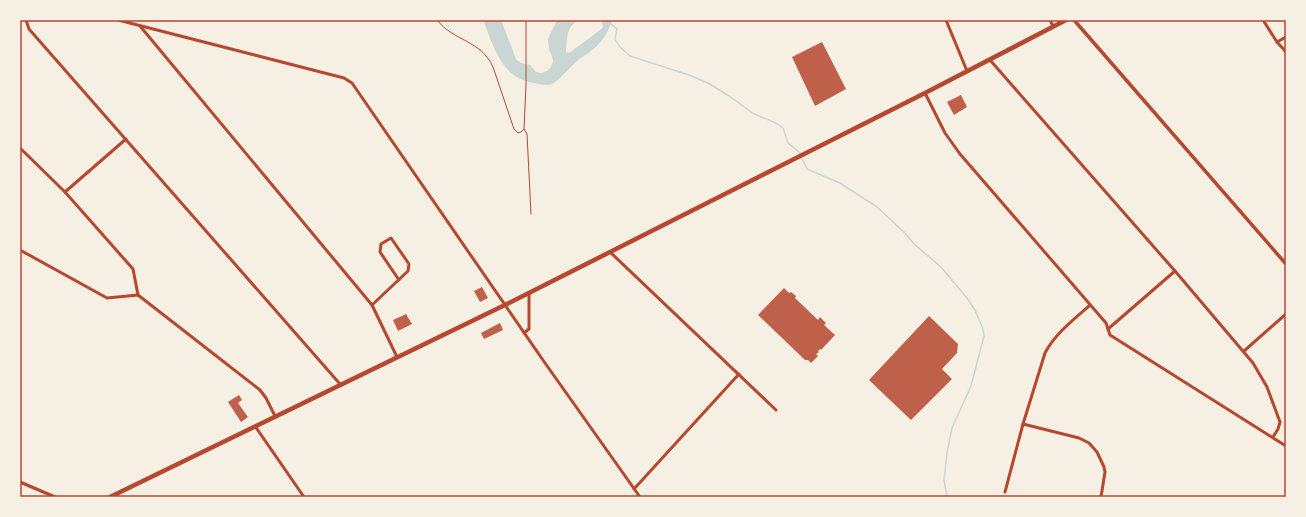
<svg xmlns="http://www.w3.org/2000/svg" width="1306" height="517" viewBox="0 0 1306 517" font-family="Ubuntu,sans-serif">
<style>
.water{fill:#c9d6d2}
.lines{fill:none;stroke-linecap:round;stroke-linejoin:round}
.stream{stroke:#c9d6d2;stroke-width:1.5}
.building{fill:#bf614a}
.path{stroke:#b5482f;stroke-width:1}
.minor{stroke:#b5482f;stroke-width:3}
.tertiary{stroke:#b5482f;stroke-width:3.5}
.primary{stroke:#b5482f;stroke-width:4.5}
.neatline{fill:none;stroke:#b5482f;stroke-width:1.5}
</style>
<rect width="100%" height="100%" fill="#f6efe4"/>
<!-- water -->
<path class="water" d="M483,20H501L516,59L521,63L530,65L536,72L541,73L547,71L551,67L553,61L552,56L549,50L548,39L557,20H580C566,24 567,40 566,52L569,53L599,31L603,27L602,20H612C607,36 601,44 587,54C584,56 580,58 577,61C571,66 558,82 552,84C547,86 540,84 534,83C501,78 494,47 483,20Z"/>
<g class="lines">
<!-- stream -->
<polyline class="stream" points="610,23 617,29 615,39 619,46 630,56 689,75 710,84 732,98 754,114 776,123 783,128 788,143 799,152 807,169 840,183 877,207 905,233 914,244 941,267 967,298 975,310 983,329 984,336 971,386 952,428 947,453 944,480 947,497"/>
</g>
<!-- building -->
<g class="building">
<polygon points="822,42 846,89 815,106 792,57"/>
<polygon points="961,95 967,107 954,115 947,102"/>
<polygon points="482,287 488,298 480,302 474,291"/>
<polygon points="784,288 789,293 791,292 796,296 795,298 818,320 820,317 826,323 824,325 835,335 821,350 820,349 818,351 819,352 816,354 818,356 811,363 808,360 805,360 758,315"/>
<polygon points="406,314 412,324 398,331 393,320"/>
<polygon points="929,316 958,344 957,353 942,369 952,379 911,420 869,380"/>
<polygon points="500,323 503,330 484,339 481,333"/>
<polygon points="239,395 242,400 238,403 248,417 241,422 228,402"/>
</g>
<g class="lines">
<!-- path -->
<g class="path">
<path d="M437,20C453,41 481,40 493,67L514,129L518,133L521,132L524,129"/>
<polyline points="526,20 526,85 524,129 527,134 531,214"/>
</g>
<!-- minor -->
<g class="minor">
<polyline points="26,20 29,29 340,384"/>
<polyline points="118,20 344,78 352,83 545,363 640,497"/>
<polyline points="946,20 967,71"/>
<polyline points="1050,20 1053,26"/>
<polyline points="1263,20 1277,42 1286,52"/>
<polyline points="140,26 372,305 397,357"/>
<polyline points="1277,42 1286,37"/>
<polyline points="990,60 1175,271 1253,363 1267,387 1280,422 1278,429 1273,437"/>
<polyline points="925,93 945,133 960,154 1106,323 1110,335 1286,446"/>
<polyline points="20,148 65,192 133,269 138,295"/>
<polyline points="65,192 126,139"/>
<polyline points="20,250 107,298 138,295"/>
<polyline points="610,252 776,410"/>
<polyline points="138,295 260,390 266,398 275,416"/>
<polyline points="372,305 408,271 409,264 391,238 381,244 380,252 399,280"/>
<polyline points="1108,329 1175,271"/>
<polyline points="524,333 529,329 529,293"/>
<polyline points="1244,351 1286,314"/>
<polyline points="1023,424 1079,438 1089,443 1097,452 1104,467 1105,472 1101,497"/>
<polyline points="255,426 304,497"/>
<polyline points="634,489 739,374"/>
<path d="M1005,492L1023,424L1045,353C1055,334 1073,320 1089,306"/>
</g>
<!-- tertiary -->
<g class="tertiary">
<polyline points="1074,20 1286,264"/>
<polyline points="20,482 55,497"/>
</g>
<!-- primary -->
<polyline class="primary" points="110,497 511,302 925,93 1066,20"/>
</g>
<!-- border -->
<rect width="1306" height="517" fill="none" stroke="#f6efe4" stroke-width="42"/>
<rect x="21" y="21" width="1264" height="475" class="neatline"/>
</svg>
